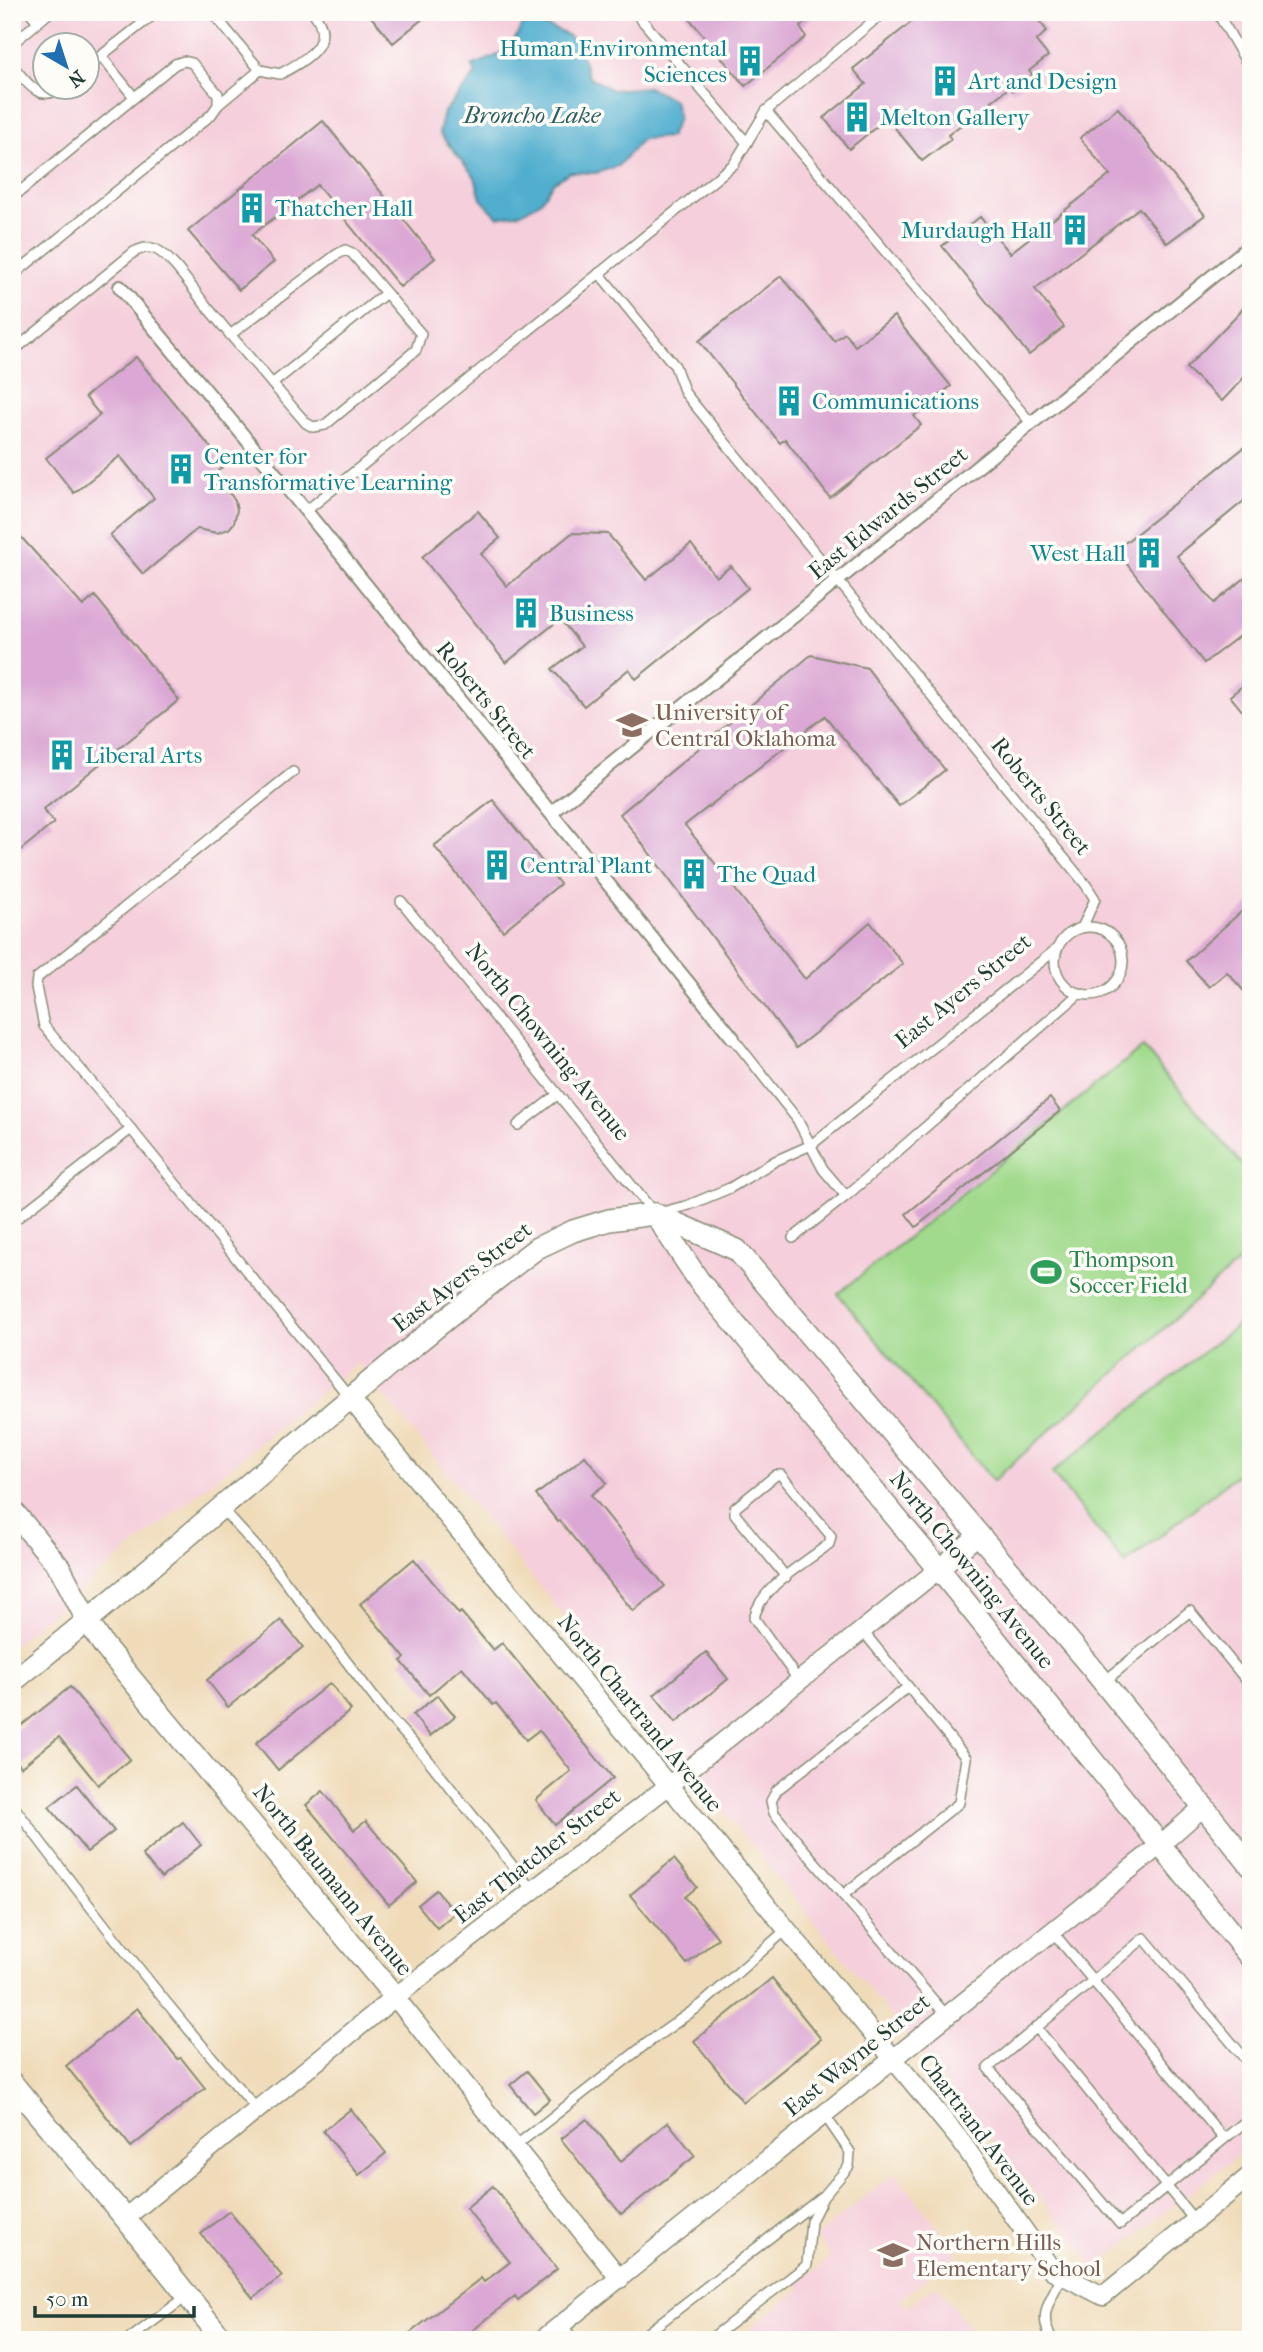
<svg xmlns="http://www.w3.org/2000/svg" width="1263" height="2352" viewBox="0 0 1263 2352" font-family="'IM FELL French Canon',serif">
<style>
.built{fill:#f5cfdb;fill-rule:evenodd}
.green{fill:#a1da8d;stroke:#608c60;stroke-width:2}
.water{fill:#51aecf;stroke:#387682;stroke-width:2}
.building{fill:#dba7d4}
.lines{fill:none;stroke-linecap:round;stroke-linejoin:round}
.service-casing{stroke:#888c76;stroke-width:12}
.pedestrian-casing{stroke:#888c76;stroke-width:16}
.minor-casing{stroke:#888c76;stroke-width:21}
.tertiary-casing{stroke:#888c76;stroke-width:24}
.service{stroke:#fff;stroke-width:9}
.pedestrian{stroke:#fff;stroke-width:12}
.minor{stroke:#fff;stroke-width:18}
.tertiary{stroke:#fff;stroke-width:21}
.labels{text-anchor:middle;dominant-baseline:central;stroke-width:7;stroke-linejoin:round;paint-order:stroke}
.culture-label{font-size:23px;fill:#0d838f;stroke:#fdfcf7;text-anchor:start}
.street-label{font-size:23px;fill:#1f3d34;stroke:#fdfcf7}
.education-label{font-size:23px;fill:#785e54;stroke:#fdfcf7;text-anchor:start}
.leisure-label{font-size:23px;fill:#27864d;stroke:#fdfcf7;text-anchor:start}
.water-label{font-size:24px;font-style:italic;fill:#2e5f62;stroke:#fdfcf7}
</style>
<rect width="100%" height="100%" fill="#fdfcf7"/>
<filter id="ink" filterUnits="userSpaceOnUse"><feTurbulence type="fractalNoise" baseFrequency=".0143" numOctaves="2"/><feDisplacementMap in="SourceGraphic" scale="14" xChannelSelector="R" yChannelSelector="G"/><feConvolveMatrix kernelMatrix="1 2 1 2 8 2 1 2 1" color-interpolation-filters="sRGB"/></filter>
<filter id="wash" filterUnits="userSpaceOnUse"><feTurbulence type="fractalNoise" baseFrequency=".00686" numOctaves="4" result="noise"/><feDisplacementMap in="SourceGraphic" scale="28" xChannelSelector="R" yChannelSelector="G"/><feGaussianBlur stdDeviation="1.57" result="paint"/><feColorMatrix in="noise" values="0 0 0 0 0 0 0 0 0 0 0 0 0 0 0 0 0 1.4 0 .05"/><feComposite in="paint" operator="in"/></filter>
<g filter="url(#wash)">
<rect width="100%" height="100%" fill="#f0dbb9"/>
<!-- built -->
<g class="built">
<path d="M12,12H1251V2145L1096,2267L357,1363L12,1646ZM46,46H88V88H46Z"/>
<polygon points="895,2173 958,2253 900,2300 907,2308 936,2285 979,2340 736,2340 801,2288 798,2284 831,2257 815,2237"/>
</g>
<!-- green -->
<g class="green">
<polygon points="1143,1047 1251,1175 1251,1251 993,1481 838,1294"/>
<polygon points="1251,1314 1251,1463 1125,1564 1052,1473"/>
</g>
<!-- water -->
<path class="water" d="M525,12H538L539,24C577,37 576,37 588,76L612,90L648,87L674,100L678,118L670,137L642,139L618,166L596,173L570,172L553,183L540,202L521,213L498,217L481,199L475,177L439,133L444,112L476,74L472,65C501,57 520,44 525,12Z"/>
<g id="blocks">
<!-- building -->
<g class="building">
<polygon points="367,12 431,12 393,43"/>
<polygon points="684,12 818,12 800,27 806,37 745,86"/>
<polygon points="924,12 1032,12 1047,31 1036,41 1048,56 1029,71 1033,75 1013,91 1010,87 948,135 951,139 922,161 887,118 849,149 824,118 866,84 853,69"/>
<polygon points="1118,108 1205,215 1167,243 1139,208 1035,289 1064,327 1029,355 942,246 980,217 1010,253 1110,175 1080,138"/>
<polygon points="323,121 435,258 400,287 317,185 252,235 274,262 239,290 188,231"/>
<polygon points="781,276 834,341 845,333 855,346 894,316 951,386 914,416 921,425 830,498 785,439 780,443 699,341"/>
<polygon points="1251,300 1251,370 1222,401 1186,368"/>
<polygon points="136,357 225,465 208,479 231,495 235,501 237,510 234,523 229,529 217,533 197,529 143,574 110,535 154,498 120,456 74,493 46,458 100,415 85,397"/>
<polygon points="1251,442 1251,495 1177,556 1214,603 1251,573 1251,627 1204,663 1116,550"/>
<polygon points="478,511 500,538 481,554 507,586 572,533 608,534 646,580 691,544 716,577 731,566 748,588 636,679 629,669 584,706 552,669 582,646 560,619 506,663 422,557"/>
<polygon points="12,527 83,606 95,596 179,700 43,810 54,823 12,857"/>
<polygon points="811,655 867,668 945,770 899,806 825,716 685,825 805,979 870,922 903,964 796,1048 620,814"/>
<polygon points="1251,679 1251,722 1230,696"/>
<polygon points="493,800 560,884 503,931 434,846"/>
<polygon points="1251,903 1251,999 1227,972 1209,987 1186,961"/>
<polygon points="1050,1098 1060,1111 916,1227 906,1214"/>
<polygon points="585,1456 607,1483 591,1495 665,1586 633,1611 560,1521 558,1522 536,1495"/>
<polygon points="414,1559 459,1614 461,1612 493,1650 502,1643 613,1778 555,1825 536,1800 571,1771 539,1730 526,1740 496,1703 493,1705 462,1667 429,1695 401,1661 405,1658 360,1604"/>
<polygon points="281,1620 303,1647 228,1707 207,1680"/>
<polygon points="706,1652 728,1679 676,1722 654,1695"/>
<polygon points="330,1683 351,1710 278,1770 256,1743"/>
<polygon points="70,1687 130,1759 98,1785 59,1737 21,1767 12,1756 12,1733"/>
<polygon points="438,1695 455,1716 430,1736 413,1715"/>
<polygon points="77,1785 114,1831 87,1852 49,1807"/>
<polygon points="323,1791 354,1830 366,1821 417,1882 389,1905 306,1805"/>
<polygon points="183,1822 201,1845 161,1878 142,1855"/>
<polygon points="674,1859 697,1887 685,1897 718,1938 687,1964 630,1895"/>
<polygon points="436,1890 455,1913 437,1928 418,1905"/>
<polygon points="772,1978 821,2039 743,2102 694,2041"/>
<polygon points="137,2008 178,2059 181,2058 205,2088 131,2147 66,2066"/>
<polygon points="527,2071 550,2099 533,2113 510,2085"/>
<polygon points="351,2109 386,2153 359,2175 323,2131"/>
<polygon points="587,2119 621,2161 668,2122 695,2156 621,2214 561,2139"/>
<polygon points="493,2186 557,2269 518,2300 515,2296 461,2340 401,2340 481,2278 484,2282 510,2262 466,2208"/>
<polygon points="229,2211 282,2276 253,2298 201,2234"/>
</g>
</g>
</g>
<g filter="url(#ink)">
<use href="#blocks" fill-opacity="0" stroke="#888c76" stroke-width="2"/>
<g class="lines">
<!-- service casing -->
<g class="service-casing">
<g id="service">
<polyline points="30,12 38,22"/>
<path d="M212,12L260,70L280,74C304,61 338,43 313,12"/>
<polyline points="635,12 747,143"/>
<polyline points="1217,12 1251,70"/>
<polyline points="12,44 50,12"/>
<polyline points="101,56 134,97"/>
<path d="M12,65C25,80 39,104 60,88"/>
<polyline points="88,66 157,12"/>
<polyline points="218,105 260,70"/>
<polyline points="766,111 1031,423"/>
<polyline points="12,198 175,64 184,61 192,63 218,94 218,105 211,115 12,276"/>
<polyline points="599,273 675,366 685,393 1086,885 1095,899 1082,928"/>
<path d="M12,352L134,252C141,249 147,246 155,249C171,255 196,294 208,308C240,347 273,385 306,423L313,427L325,425L416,350L421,334L352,253L345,250L336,255L230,335"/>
<polyline points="272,384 386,293"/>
<polyline points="306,511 734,164 766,111 884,12"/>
<polyline points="293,772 37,978 36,987 44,1026 131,1129 350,1398"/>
<polyline points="401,901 655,1214 689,1205 730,1188 775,1161 811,1145 1058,948"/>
<circle cx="1089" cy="961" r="34"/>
<polyline points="733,1038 797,1119 823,1169 846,1196"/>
<polyline points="518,1125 557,1095"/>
<polyline points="12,1222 131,1129"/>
<polyline points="793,1238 846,1196 1080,993"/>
<polyline points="222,1509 272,1564 389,1717 425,1756 532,1890"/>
<path d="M786,1577L735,1514V1508L776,1475H781L831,1536L829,1544C804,1564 761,1586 754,1618L799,1681"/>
<polyline points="1105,1681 1190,1611 1251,1686"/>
<polyline points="908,1687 777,1790 771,1801 774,1813 801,1846 946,2015"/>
<path d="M12,1804C91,1909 170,2011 257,2109"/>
<polyline points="843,1895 959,1803 966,1758 862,1630"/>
<polyline points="1052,1931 1224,2139"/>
<polyline points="1036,2027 1195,2221"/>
<polyline points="1251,2066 1144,1938 988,2068 1120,2224 1251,2117"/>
<polyline points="12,2110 25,2099"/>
<polyline points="514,2147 646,2044 701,2005 787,1929"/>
<polyline points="562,2325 574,2340"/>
<polyline points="128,2340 186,2297"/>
<polyline points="638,2340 822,2197"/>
<polyline points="709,2340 807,2265 811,2221 823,2197 849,2166 850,2152 824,2114"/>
<path d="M1053,2340C1036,2316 1051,2299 1062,2276"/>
</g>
</g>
<!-- pedestrian casing -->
<g class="pedestrian-casing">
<g id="pedestrian">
<polyline points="120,287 306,511 733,1038"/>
<polyline points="551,813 1251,245"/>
</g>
</g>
<!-- minor casing -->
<g class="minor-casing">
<g id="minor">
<polyline points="350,1398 960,2140 1052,2270 1103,2296 1251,2175"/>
<polyline points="395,1997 620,2279"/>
<polyline points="125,2218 395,1997 668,1786 939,1569 979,1534"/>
<polyline points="542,2340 1159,1846 1202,1808"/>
</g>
</g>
<!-- tertiary casing -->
<g class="tertiary-casing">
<g id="tertiary">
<polyline points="655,1214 699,1281 939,1569 1251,1958"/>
<polyline points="655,1214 737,1250 1092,1668 1251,1866"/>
<polyline points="12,1510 60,1568 88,1622 104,1646 395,1997"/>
<path d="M12,1682C190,1540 356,1385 537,1248L573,1231L609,1220L655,1214"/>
<polyline points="12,2083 125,2218 223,2340"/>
</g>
</g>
<!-- service -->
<use href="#service" class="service"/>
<!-- pedestrian -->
<use href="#pedestrian" class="pedestrian"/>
<!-- minor -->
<use href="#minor" class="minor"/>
<!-- tertiary -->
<use href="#tertiary" class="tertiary"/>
</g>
</g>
<!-- icons -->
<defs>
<g id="building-bare" transform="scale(2.415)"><path d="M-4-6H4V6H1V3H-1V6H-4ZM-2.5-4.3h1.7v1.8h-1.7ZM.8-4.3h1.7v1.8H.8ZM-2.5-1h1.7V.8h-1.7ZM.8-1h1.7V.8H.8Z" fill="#0f9aa8" stroke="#fdfcf7" stroke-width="2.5" paint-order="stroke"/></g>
<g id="university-bare" transform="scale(2.415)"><path d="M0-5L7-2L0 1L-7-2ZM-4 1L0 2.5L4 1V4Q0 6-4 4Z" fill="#8d6e63" stroke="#fdfcf7" stroke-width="2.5" paint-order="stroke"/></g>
<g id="stadium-bare" transform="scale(2.415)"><path d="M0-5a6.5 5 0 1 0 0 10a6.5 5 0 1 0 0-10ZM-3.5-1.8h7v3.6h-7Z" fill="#2e9e5b" stroke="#fdfcf7" stroke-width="2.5" paint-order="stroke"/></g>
<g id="school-bare" transform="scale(2.415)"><path d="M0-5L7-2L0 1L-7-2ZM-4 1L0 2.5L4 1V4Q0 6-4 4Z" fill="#8d6e63" stroke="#fdfcf7" stroke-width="2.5" paint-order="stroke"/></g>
</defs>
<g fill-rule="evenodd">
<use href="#building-bare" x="750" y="61"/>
<use href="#building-bare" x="945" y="81"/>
<use href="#building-bare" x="857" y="117"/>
<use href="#building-bare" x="252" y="208"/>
<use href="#building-bare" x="1075" y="230"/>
<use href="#building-bare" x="789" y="401"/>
<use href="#building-bare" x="181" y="469"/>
<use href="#building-bare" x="1149" y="553"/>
<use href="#building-bare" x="526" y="613"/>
<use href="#university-bare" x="632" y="725"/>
<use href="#building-bare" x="62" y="755"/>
<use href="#building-bare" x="497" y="865"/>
<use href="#building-bare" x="694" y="874"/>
<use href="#stadium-bare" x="1046" y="1272"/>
<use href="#school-bare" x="893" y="2255"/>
</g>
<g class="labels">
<!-- culture labels -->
<g class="culture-label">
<text x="727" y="48" text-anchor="end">Human Environmental<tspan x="727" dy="26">Sciences</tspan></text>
<text x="968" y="81">Art and Design</text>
<text x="880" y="117">Melton Gallery</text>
<text x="275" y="208">Thatcher Hall</text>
<text x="1052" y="230" text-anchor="end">Murdaugh Hall</text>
<text x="812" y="401">Communications</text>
<text x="204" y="456">Center for<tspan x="204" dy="26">Transformative Learning</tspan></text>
<text x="1126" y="553" text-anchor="end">West Hall</text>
<text x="549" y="613">Business</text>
<text x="85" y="755">Liberal Arts</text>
<text x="520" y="865">Central Plant</text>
<text x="717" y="874">The Quad</text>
</g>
<!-- street labels -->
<g class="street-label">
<text transform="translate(888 513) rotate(-39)">East Edwards Street</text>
<text transform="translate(486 700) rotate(51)">Roberts Street</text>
<text transform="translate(1041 796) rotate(51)">Roberts Street</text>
<text transform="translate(963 991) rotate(-39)">East Ayers Street</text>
<text transform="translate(548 1042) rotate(51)">North Chowning Avenue</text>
<text transform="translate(462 1277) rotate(-37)">East Ayers Street</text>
<text transform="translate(972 1570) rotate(51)">North Chowning Avenue</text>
<text transform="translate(640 1713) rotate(51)">North Chartrand Avenue</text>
<text transform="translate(537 1856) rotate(-38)">East Thatcher Street</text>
<text transform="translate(333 1880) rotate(51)">North Baumann Avenue</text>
<text transform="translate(857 2055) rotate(-39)">East Wayne Street</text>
<text transform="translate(979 2130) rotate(53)">Chartrand Avenue</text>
</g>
<!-- education labels -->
<g class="education-label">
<text x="655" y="712">University of<tspan x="655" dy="26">Central Oklahoma</tspan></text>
<text x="916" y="2242">Northern Hills<tspan x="916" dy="26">Elementary School</tspan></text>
</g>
<!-- leisure labels -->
<g class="leisure-label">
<text x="1069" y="1259">Thompson<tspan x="1069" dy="26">Soccer Field</tspan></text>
</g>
<!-- water labels -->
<g class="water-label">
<text x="532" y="115">Broncho Lake</text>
</g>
</g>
<!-- margin -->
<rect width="1263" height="2352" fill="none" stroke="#fdfcf7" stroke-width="42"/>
<!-- north arrow -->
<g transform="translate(66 66) rotate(141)"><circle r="33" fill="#fdfcf7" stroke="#a4b0a9" stroke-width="2"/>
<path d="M0-5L12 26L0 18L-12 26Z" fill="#1f6fb2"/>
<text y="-10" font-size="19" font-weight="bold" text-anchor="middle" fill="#1f3d34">N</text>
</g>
<!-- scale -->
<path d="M35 2306v10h159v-10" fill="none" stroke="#1f3d34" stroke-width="3.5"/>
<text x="46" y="2306" font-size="21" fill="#1f3d34" stroke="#fdfcf7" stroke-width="5" paint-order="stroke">50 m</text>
</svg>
